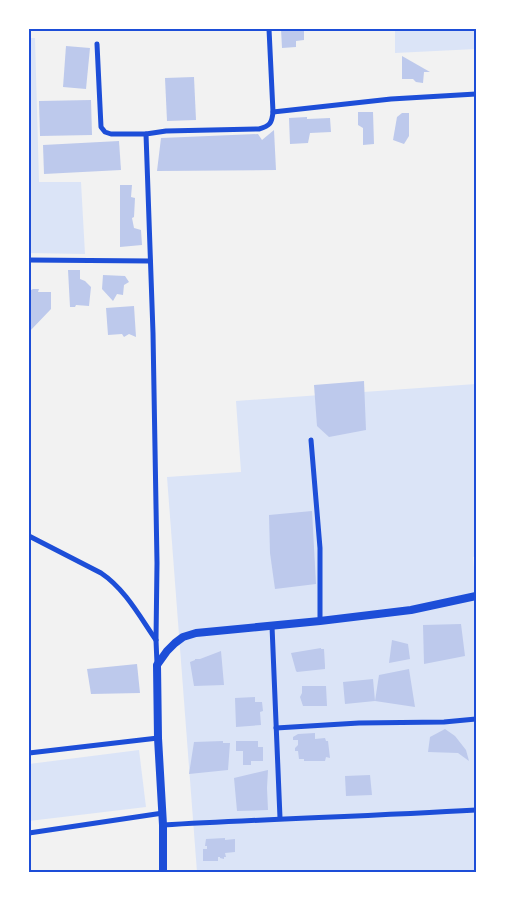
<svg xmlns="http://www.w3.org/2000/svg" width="505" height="901" viewBox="0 0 505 901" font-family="'Source Sans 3',sans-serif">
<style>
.green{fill:#dbe4f7}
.building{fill:#bdc9ec}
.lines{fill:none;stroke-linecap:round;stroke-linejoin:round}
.minor{stroke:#1d4ed8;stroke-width:5}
.tertiary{stroke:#1d4ed8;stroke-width:8}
.neatline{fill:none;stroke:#1d4ed8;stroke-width:2}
</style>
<rect width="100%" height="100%" fill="#f2f2f2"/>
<!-- green -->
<g class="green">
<polygon points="395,29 476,29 476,49 395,53"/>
<polygon points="29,38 35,38 39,182 81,182 85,254 29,253"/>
<polygon points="476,384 476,556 473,557 476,597 476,872 197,872 167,477 241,472 236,401"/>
<polygon points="139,750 146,807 29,821 29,764"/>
</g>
<!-- building -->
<g class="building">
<polygon points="281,29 304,29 304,40 296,41 296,47 282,48"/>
<polygon points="66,46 90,48 86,89 63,87"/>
<polygon points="402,56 430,72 424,72 423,83 416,82 413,79 402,79"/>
<polygon points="29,71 30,71 31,91 29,91"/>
<polygon points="194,77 196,120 167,121 165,78"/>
<polygon points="91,100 92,135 40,136 39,101"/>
<polygon points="358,112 373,112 374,144 363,145 363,128 358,125"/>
<polygon points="402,113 409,113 409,136 404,144 393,140 397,117"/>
<polygon points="307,117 307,119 330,118 331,132 310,133 308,143 290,144 289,118"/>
<polygon points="274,130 276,170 157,171 161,138 258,134 262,140"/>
<polygon points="119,141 121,170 44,174 43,145"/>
<polygon points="120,185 132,185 131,197 135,198 134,217 132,218 134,228 141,230 142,245 120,247"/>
<polygon points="68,270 80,270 80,279 85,281 91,287 89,306 76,305 75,307 70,307"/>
<polygon points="103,275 125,276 129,282 124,285 123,295 117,294 113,301 102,289"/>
<polygon points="33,289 39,289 38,292 51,292 51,309 29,332 29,291"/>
<polygon points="134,306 136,337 129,334 124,337 122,334 108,335 106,308"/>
<polygon points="364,381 366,430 329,437 317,426 314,385"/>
<polygon points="312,511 316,584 275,589 270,553 269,515"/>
<polygon points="461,624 465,656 424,664 423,625"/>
<polygon points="392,640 408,644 410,659 389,663"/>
<polygon points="321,648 321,649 324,649 325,666 325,669 297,672 296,671 291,653"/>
<polygon points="221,651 224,685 194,686 190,662 195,660 195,659 200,659"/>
<polygon points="137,664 140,693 91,694 87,669"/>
<polygon points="409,669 415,707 375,701 345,704 343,682 373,679 375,701 379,675"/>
<polygon points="302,686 326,686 327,706 303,706 300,697 302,693"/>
<polygon points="255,697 255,702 262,702 263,711 260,712 261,725 236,727 235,698"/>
<polygon points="445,729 455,736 466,750 469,761 458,753 428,752 430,737"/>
<polygon points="315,733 315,739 325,738 326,741 328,741 330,758 326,757 325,761 304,761 304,759 299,759 298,751 295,751 295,748 298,745 298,740 293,740 293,737 298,734"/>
<polygon points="223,741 223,743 230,743 228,770 189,774 194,742"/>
<polygon points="236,741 258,741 258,747 263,747 263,761 251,761 251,765 243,765 243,751 236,751"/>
<polygon points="268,770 267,788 268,810 237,811 234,778"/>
<polygon points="370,775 372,795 346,796 345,776"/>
<polygon points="225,838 225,840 235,839 235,852 225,853 226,857 224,857 224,859 220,858 220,857 218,857 218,861 203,861 203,849 207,849 207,846 205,846 206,839"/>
</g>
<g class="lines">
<!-- minor -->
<g class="minor">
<polyline points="97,44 101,127 105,132 111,134 146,134"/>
<polyline points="273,112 391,99 476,94"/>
<polyline points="29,260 150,261"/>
<polyline points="311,440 320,548 320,621"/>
<path d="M29,536L101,573C125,589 140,617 156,640"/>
<polyline points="272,626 280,818"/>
<path d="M157,664L156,640L157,563L153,333L146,134L166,131L259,129C270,126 272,123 273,112L269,29"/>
<polyline points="276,728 359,723 444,722 476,719"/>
<polyline points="29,753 158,738"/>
<path d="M163,825C268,819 372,816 476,810"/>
<polyline points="29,833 163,813"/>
</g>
<!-- tertiary -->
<polyline class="tertiary" points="163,872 163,825 158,738 157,665 167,651 175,643 183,637 196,633 320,621 411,610 476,596"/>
</g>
<!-- border -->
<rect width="505" height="901" fill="none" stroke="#ffffff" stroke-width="60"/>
<rect x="30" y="30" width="445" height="841" class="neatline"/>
</svg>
